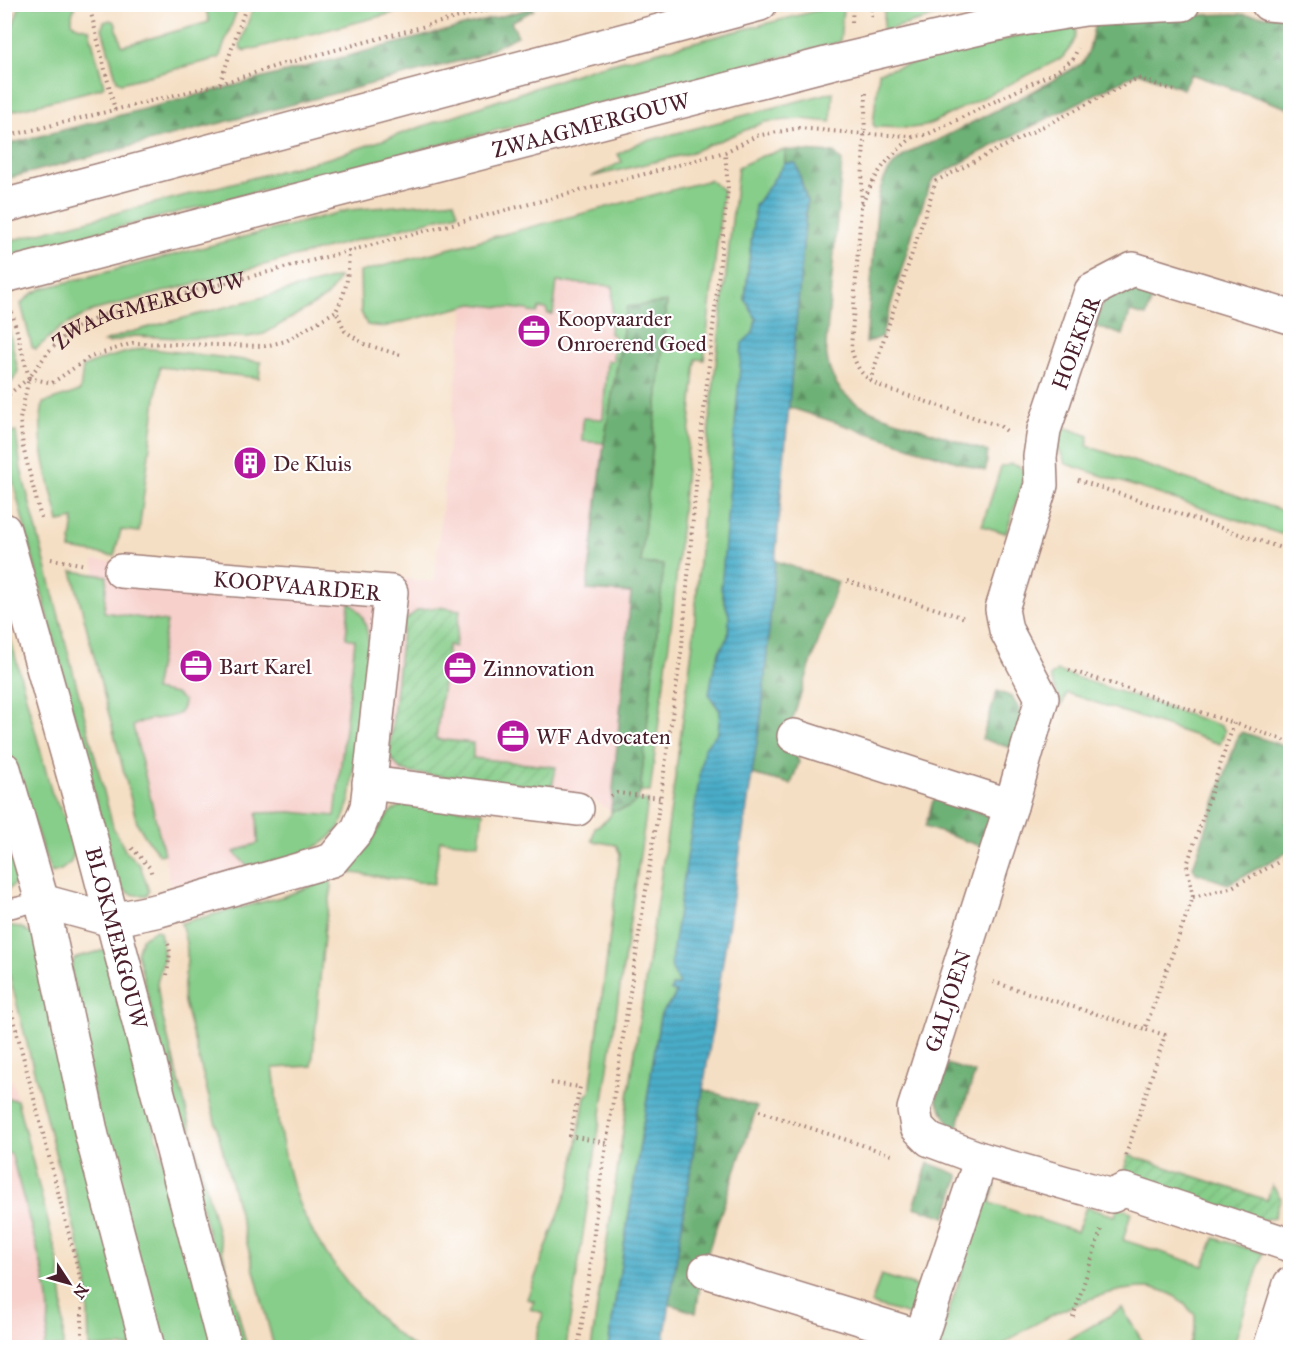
<svg xmlns="http://www.w3.org/2000/svg" width="1295" height="1352" viewBox="0 0 1295 1352" font-family="'IM FELL Great Primer',serif">
<style>
.built{fill:#f7d0cb}
.grass{fill:#87ce8a;stroke:#68765a;stroke-width:1.5}
.forest{fill:url(#forest-firs);stroke:#5c6850;stroke-width:1.5}
.garden{fill:url(#garden-furrows);stroke:#68765a;stroke-width:1.5}
.water{fill:url(#water-rules);stroke:#4a667a;stroke-width:1.5}
.lines{fill:none;stroke-linecap:round;stroke-linejoin:round}
.service-casing{stroke:#a07f78;stroke-width:21}
.minor-casing{stroke:#a07f78;stroke-width:36}
.tertiary-casing{stroke:#a07f78;stroke-width:36}
.path{stroke:#a07f78;stroke-width:4;stroke-dasharray:1.5 4.5;stroke-linecap:butt}
.service{stroke:#fff;stroke-width:18}
.minor{stroke:#fff;stroke-width:33}
.tertiary{stroke:#fff;stroke-width:33}
.labels{text-anchor:middle;dominant-baseline:central;stroke-width:4.5;stroke-linejoin:round;paint-order:stroke}
.street-label{font-size:22px;fill:#4a1f2b;stroke:#fff}
.poi-label{font-size:22px;fill:#4a1f2b;stroke:#fff;text-anchor:start}
</style>
<defs>
<pattern id="forest-firs" width="22" height="20" patternUnits="userSpaceOnUse" patternTransform="scale(1.5)"><rect width="22" height="20" fill="#6db176"/><path d="M5 1l3.5 6h-7zM16 11l3.5 6h-7z" fill="#5c8f61"/></pattern>
<pattern id="garden-furrows" width="10" height="10" patternUnits="userSpaceOnUse" patternTransform="scale(1.5)"><rect width="10" height="10" fill="#87ce8a"/><path d="M-1 1l2-2M0 10L10 0M9 11l2-2" fill="none" stroke="#76b077"/></pattern>
<pattern id="water-rules" width="6" height="5" patternUnits="userSpaceOnUse" patternTransform="scale(1.5)"><rect width="6" height="5" fill="#4aadc9"/><path d="M0 2.5h6" fill="none" stroke="#408ca3"/></pattern>
</defs>
<rect width="100%" height="100%" fill="#fff"/>
<filter id="ink" filterUnits="userSpaceOnUse"><feTurbulence type="fractalNoise" baseFrequency=".0167" numOctaves="2"/><feDisplacementMap in="SourceGraphic" scale="12" xChannelSelector="R" yChannelSelector="G"/><feConvolveMatrix kernelMatrix="1 2 1 2 8 2 1 2 1" color-interpolation-filters="sRGB"/></filter>
<filter id="wash" filterUnits="userSpaceOnUse"><feTurbulence type="fractalNoise" baseFrequency=".008" numOctaves="4" result="noise"/><feDisplacementMap in="SourceGraphic" scale="24" xChannelSelector="R" yChannelSelector="G"/><feGaussianBlur stdDeviation="1.35" result="paint"/><feColorMatrix in="noise" values="0 0 0 0 0 0 0 0 0 0 0 0 0 0 0 0 0 1.4 0 .05"/><feComposite in="paint" operator="in"/></filter>
<g filter="url(#wash)">
<rect width="100%" height="100%" fill="#f5dfc4"/>
<!-- built -->
<g class="built">
<polygon points="630,254 627,307 587,590 631,593 611,811 588,797 340,771 332,822 306,852 171,888 158,824 93,560 379,576 434,582 465,301"/>
<polygon points="4,1079 12,1080 61,1273 60,1275 63,1303 63,1347 5,1347"/>
</g>
<!-- grass -->
<g class="grass">
<polygon points="20,5 75,5 72,15 72,22 77,26 89,29 104,86 101,88 5,113 5,49"/>
<polygon points="205,5 239,5 219,58 121,83 117,81 102,28 104,22 110,20 115,22 122,46 209,22"/>
<polygon points="254,5 254,4 424,5 245,51 241,49 240,45"/>
<polygon points="839,5 843,8 840,42 8,256 5,242 333,157 593,68"/>
<polygon points="885,5 885,4 963,5 943,14 883,31"/>
<path d="M1075,26C1079,39 1070,48 1062,58L926,126L911,128L875,127L873,124L879,72L1027,34Z"/>
<polygon points="833,92 831,122 801,119 765,122 687,154 591,177 622,162 618,154 639,143"/>
<path d="M785,150V163L755,206L745,299L756,318L723,598L729,615L728,637L720,650L711,699L721,711L718,732L704,749L672,969L679,983L677,986H672L676,992C673,1005 664,1006 660,1017L608,1347L591,1348L671,807L693,642L710,417L738,167L762,156Z"/>
<polygon points="710,180 723,190 704,360 696,359 673,611 650,792 640,791 663,565 641,563 667,303 627,307 604,443 582,441 583,418 603,419 607,361 613,361 614,335 610,334 613,286 557,282 553,314 548,314 546,309 539,308 537,313 529,312 528,310 473,304 383,327 367,325 361,312 360,272"/>
<polygon points="454,201 458,213 92,311 60,328 36,349 32,347 21,304 30,295 41,289 349,210"/>
<polygon points="339,277 334,287 325,298 264,334 248,337 182,338 133,336 109,343 104,342 127,333"/>
<polygon points="5,322 8,325 18,371 14,379 5,388"/>
<path d="M143,348L261,362L259,378L160,367L139,532L121,530L114,556L70,549L74,519L59,522C50,483 35,443 43,403L80,391L83,367L106,358Z"/>
<polygon points="1061,426 1089,436 1087,446 1290,513 1290,537 1066,464 1056,443"/>
<path d="M4,432H16L21,469L113,827L126,852L140,865L149,891L147,895C133,897 122,892 116,879L5,451Z"/>
<polygon points="1011,464 1021,467 1025,476 1006,533 982,526 1001,467"/>
<path d="M72,571L107,576L104,612L167,622L154,690L175,694L184,701C183,720 167,716 153,719C146,720 139,722 133,726L164,854L160,855L146,838L137,823Z"/>
<path d="M349,602C364,612 366,625 369,642L350,799C346,809 344,822 337,830C316,856 278,859 248,867L234,852L258,843L257,813L291,812L335,816L355,640L346,638Z"/>
<polygon points="4,614 52,794 72,830 76,847 71,862 61,870 51,873 5,740"/>
<polygon points="1057,671 1222,726 1225,731 1220,744 1067,693 1062,705 1050,677"/>
<path d="M614,798L648,801L566,1347H534L543,1313L530,1309L534,1301L527,1299L571,1181L585,1096L590,1092L620,854L616,845L592,841L595,827C611,820 612,815 614,798Z"/>
<path d="M414,803L483,812L479,844L440,840L434,884L345,872C355,861 365,851 373,838C385,818 388,806 414,803Z"/>
<polygon points="4,805 20,873 17,882 5,892"/>
<path d="M330,879L332,887L325,925L312,1066L273,1068C277,1088 276,1108 279,1127C285,1155 290,1185 302,1211C323,1257 372,1319 414,1347H274L184,1002C181,986 187,973 187,957C188,945 184,935 181,923L285,896Z"/>
<path d="M4,926C17,925 27,928 35,938L138,1347H89L87,1277L5,958Z"/>
<polygon points="156,930 160,932 164,956 157,983 161,1011 247,1347 237,1347 137,953 142,938"/>
<polygon points="105,950 215,1347 159,1347 93,1094 71,968 74,959 81,956"/>
<path d="M5,1098L17,1100L61,1273L60,1275L63,1303V1347H44C56,1309 43,1272 33,1234C26,1207 18,1180 11,1153L5,1154Z"/>
<path d="M990,1184L995,1186L990,1203L1077,1232L1086,1207L1115,1216L1118,1207L1131,1212L1123,1240L1204,1266L1214,1238L1263,1253L1233,1347H1188L1195,1328V1315C1186,1306 1178,1296 1166,1292C1125,1275 1032,1320 1001,1347L937,1348Z"/>
<polygon points="881,1275 916,1286 922,1295 917,1313 910,1315 871,1304"/>
<polygon points="1122,1308 1146,1347 1056,1347"/>
</g>
<!-- forest -->
<g class="forest">
<polygon points="533,8 534,10 511,22 518,36 475,57 5,179 5,145"/>
<path d="M1235,14L1290,17V109L1191,74L1183,89L1139,72L981,152L934,178L928,190L915,225L881,337L866,343L878,200C883,167 904,150 936,141L1034,91L1083,63L1089,50L1095,23L1130,17Z"/>
<path d="M785,150L834,153L842,161L826,345C827,402 869,411 914,426C939,435 963,443 988,452C986,459 988,464 985,471L788,407L807,201L796,163H785Z"/>
<polygon points="1131,283 1155,292 1146,316 1130,312 1123,335 1095,326 1105,297"/>
<path d="M667,302L641,563L664,565L640,794C633,808 627,809 611,811L631,593L587,590L604,443L627,307Z"/>
<polygon points="773,560 838,582 783,748 796,754 799,762 791,784 751,774 762,710"/>
<polygon points="997,691 1012,697 1023,716 1012,748 982,739"/>
<polygon points="1242,732 1290,748 1290,801 1285,822 1288,827 1290,826 1290,851 1228,884 1196,873 1193,867 1238,736"/>
<polygon points="937,798 991,816 986,848 925,827 933,801"/>
<polygon points="947,1064 975,1073 956,1130 953,1130 936,1099"/>
<polygon points="703,1089 757,1107 713,1236 702,1271 696,1313 669,1304"/>
<polygon points="928,1163 957,1174 959,1177 946,1217 914,1207"/>
</g>
<!-- garden -->
<g class="garden">
<polygon points="438,607 460,610 455,647 448,645 436,739 473,743 473,758 556,767 552,788 411,773 401,770 389,756 403,622 418,610"/>
<polygon points="1129,1155 1267,1200 1272,1185 1281,1198 1274,1217 1262,1220 1127,1176 1124,1170"/>
</g>
<!-- water -->
<path class="water" d="M785,163H796L807,201L762,710L663,1347H608L660,1017C664,1006 673,1005 676,992L671,991L672,986H677L679,983L672,969L671,961L704,748L718,732L720,711L709,694L714,666L720,650L728,637L729,615L721,589L742,343L753,333L756,319L745,299L755,206Z"/>
</g>
<g filter="url(#ink)">
<g class="lines">
<!-- service casing -->
<g class="service-casing">
<polyline id="service" points="4,910 42,901"/>
</g>
<!-- minor casing -->
<g class="minor-casing">
<g id="minor">
<polyline points="1290,317 1133,269 1091,291 1044,430 1040,457 1041,485 1002,609 1006,630 1042,698 1011,806 914,1109 917,1127 930,1140 981,1159 1112,1196 1124,1190 1290,1245"/>
<polyline points="794,736 1011,806"/>
<polyline points="369,783 577,809"/>
<polyline points="42,901 112,920 160,910 332,860 358,829 367,807 391,592 121,571"/>
<polyline points="706,1271 921,1337"/>
<polyline points="910,1348 921,1337 981,1159"/>
<polyline points="1270,1348 1290,1284"/>
</g>
</g>
<!-- tertiary casing -->
<g class="tertiary-casing">
<g id="tertiary">
<polyline points="1268,4 1290,6"/>
<polyline points="4,206 760,4"/>
<path id="s2" d="M4,276L830,63L1010,21L1085,9L1183,4"/>
<path id="s3" d="M4,530L83,809L225,1348"/>
<polyline points="4,769 42,901 92,1136 148,1348"/>
</g>
</g>
<!-- path -->
<g class="path">
<polyline points="93,4 91,13 115,110"/>
<polyline points="871,17 872,4"/>
<polyline points="852,22 853,4"/>
<polyline points="4,30 14,4"/>
<polyline points="220,83 247,4"/>
<path d="M866,93L861,208L851,348C857,371 863,378 885,388L1000,426L1008,432"/>
<polyline points="4,137 220,84 279,65 508,4"/>
<path d="M862,204C877,171 885,160 913,137"/>
<path d="M349,250C348,276 348,288 336,311L345,331L364,344L404,356"/>
<polyline points="12,312 29,378 20,419 23,447 41,518"/>
<polyline points="29,378 52,383 90,357 133,343 265,346 286,341 336,311"/>
<polyline points="870,381 936,181 1138,78 1175,91"/>
<path id="s1" d="M4,398L29,378L49,351L70,331L103,315L660,170L725,152L756,136L799,128L863,134L913,136L926,135L1057,71L1073,59L1078,48"/>
<polyline points="1078,480 1290,551"/>
<polyline points="51,559 86,565"/>
<polyline points="847,581 965,618"/>
<polyline points="1069,670 1234,723"/>
<polyline points="611,796 617,793 660,798"/>
<polyline points="132,848 150,868 152,875"/>
<polyline points="1193,897 1230,888 1290,856"/>
<polyline points="167,975 170,952 168,944"/>
<polyline points="4,982 82,1285 82,1348"/>
<polyline points="993,982 1145,1029 1193,897 1187,865 1234,723 1290,742"/>
<polyline points="551,1083 580,1087 570,1136 606,1143"/>
<polyline points="759,1111 892,1155"/>
<polyline points="1126,1155 1165,1035 1145,1029"/>
<polyline points="1073,1317 1101,1230"/>
<polyline points="578,1348 590,1271 597,1204 662,787 682,646 696,484 728,189 725,152"/>
</g>
<!-- service -->
<use href="#service" class="service"/>
<!-- minor -->
<use href="#minor" class="minor"/>
<!-- tertiary -->
<use href="#tertiary" class="tertiary"/>
</g>
</g>
<!-- icons -->
<defs>
<g id="office-disc" transform="scale(1.725)"><circle r="9.5" fill="#b5179e" stroke="#fff"/><path d="M-6-3h4V-5.5h4V-3h4V5H-6ZM-1-4.5V-3h2v-1.5ZM-6 0V1H6V0Z" fill="#fff"/></g>
<g id="building-disc" transform="scale(1.725)"><circle r="9.5" fill="#b5179e" stroke="#fff"/><path d="M-4-6H4V6H1V3H-1V6H-4ZM-2.5-4.3h1.7v1.8h-1.7ZM.8-4.3h1.7v1.8H.8ZM-2.5-1h1.7V.8h-1.7ZM.8-1h1.7V.8H.8Z" fill="#fff"/></g>
</defs>
<g fill-rule="evenodd">
<use href="#office-disc" x="534" y="331"/>
<use href="#building-disc" x="250" y="463"/>
<use href="#office-disc" x="196" y="666"/>
<use href="#office-disc" x="460" y="668"/>
<use href="#office-disc" x="513" y="736"/>
</g>
<g class="labels">
<!-- street labels -->
<g class="street-label">
<text stroke="none"><textPath href="#s2" startOffset="606">ZWAAGMERGOUW</textPath></text>
<text stroke="none"><textPath href="#s1" startOffset="176">ZWAAGMERGOUW</textPath></text>
<text transform="translate(1076 343) rotate(-69)">HOEKER</text>
<text transform="translate(297 586) rotate(5)">KOOPVAARDER</text>
<text stroke="none"><textPath href="#s3" startOffset="423">BLOKMERGOUW</textPath></text>
<text transform="translate(948 1001) rotate(-72)">GALJOEN</text>
</g>
<!-- poi labels -->
<g class="poi-label">
<text x="557" y="318">Koopvaarder<tspan x="557" dy="25">Onroerend Goed</tspan></text>
<text x="273" y="463">De Kluis</text>
<text x="219" y="666">Bart Karel</text>
<text x="483" y="668">Zinnovation</text>
<text x="536" y="736">WF Advocaten</text>
</g>
</g>
<!-- margin -->
<rect width="1295" height="1352" fill="none" stroke="#fff" stroke-width="24"/>
<!-- north arrow -->
<g transform="translate(69 1283) rotate(126)" stroke="#ffffff" stroke-width="4.5" paint-order="stroke">
<path d="M0-4.5L10 22L0 15L-10 22Z" fill="#4a1f2b"/>
<text y="-9" font-size="16" font-weight="bold" text-anchor="middle" fill="#4a1f2b">N</text>
</g>
</svg>
